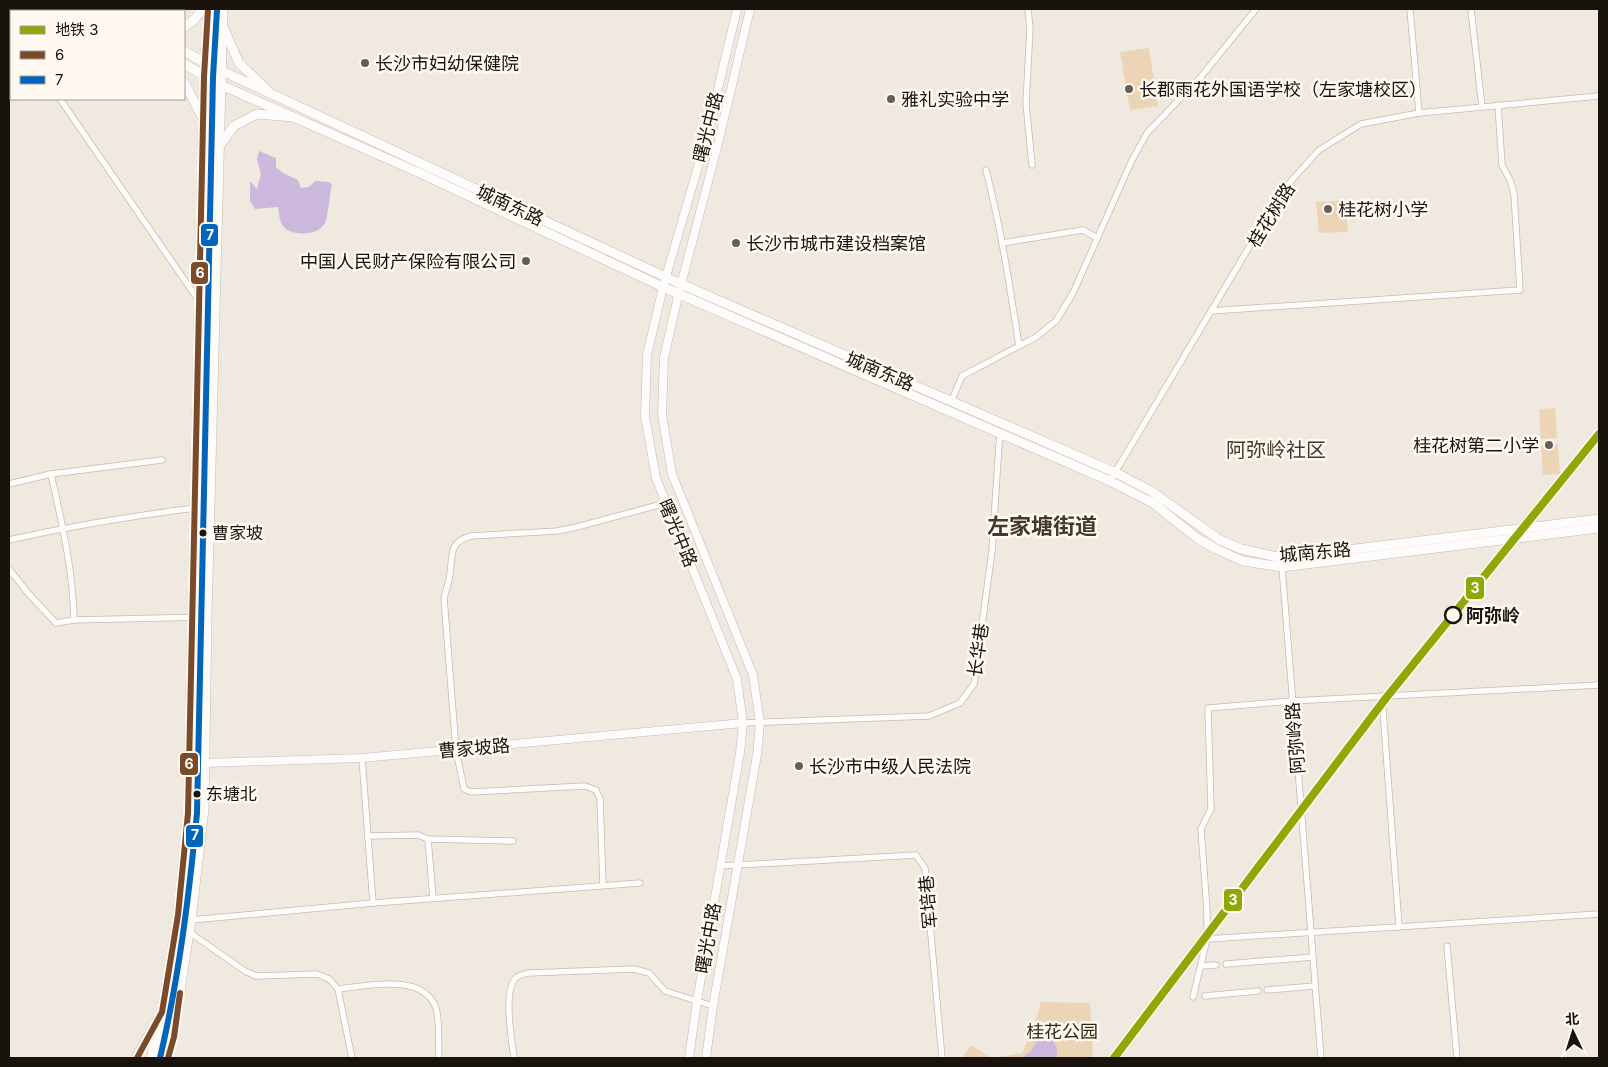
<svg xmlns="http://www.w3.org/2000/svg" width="1608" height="1067" viewBox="0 0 1608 1067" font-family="Inter,'Noto Sans SC',sans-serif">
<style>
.green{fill:#ecd5b6}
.water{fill:#ccb8dc}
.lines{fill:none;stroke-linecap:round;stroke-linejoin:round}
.minor-casing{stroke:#c2bcb5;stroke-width:7}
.tertiary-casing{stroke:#c2bcb5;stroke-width:9}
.secondary-casing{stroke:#c2bcb5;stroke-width:10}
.primary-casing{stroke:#c2bcb5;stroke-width:10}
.minor{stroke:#fdfcfa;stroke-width:5.5}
.tertiary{stroke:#fdfcfa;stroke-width:8}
.secondary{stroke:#fdfcfa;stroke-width:9}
.primary{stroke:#fdfcfa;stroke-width:9}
.bus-1-casing{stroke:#fff9f1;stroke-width:10}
.bus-2-casing{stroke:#fff9f1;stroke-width:10}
.bus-1{stroke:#7a4b2a;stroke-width:6}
.bus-2{stroke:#0065bd;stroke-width:6}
.metro-1-casing{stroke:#fff9f1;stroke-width:11}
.metro-1{stroke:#8ea805;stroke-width:8}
.poi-dot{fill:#645e56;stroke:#fff9f1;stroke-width:2}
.bus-dot{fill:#18130d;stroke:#fff9f1;stroke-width:2}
.stop-dot{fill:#fff9f1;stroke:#18130d;stroke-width:2.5}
.labels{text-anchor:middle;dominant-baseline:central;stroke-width:5;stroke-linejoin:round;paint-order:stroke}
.bus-label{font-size:17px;fill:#18130d;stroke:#fff9f1;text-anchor:start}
.poi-label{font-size:18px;fill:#18130d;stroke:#fff9f1;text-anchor:start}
.street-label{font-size:18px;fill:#18130d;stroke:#fff9f1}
.stop-label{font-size:18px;font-weight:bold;fill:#18130d;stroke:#fff9f1;text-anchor:start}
.park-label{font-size:18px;fill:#36260e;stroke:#fff9f1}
.quarter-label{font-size:20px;fill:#433829;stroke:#fff9f1}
.district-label{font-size:22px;font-weight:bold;fill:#433829;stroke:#fff9f1}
.line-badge{stroke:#fff9f1;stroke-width:2}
.badge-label{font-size:14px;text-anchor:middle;font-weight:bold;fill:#fff}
</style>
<rect width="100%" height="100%" fill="#f0e9df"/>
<!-- green -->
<g class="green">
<polygon points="1149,48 1158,106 1130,110 1120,52"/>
<polygon points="1345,200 1348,232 1319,233 1316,202"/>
<polygon points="1555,408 1557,438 1541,439 1539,409"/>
<polygon points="1558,444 1560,474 1543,475 1541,445"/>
<polygon points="1041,1002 1090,1003 1093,1058 962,1058 971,1045 992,1058 1022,1053 1033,1029"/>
</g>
<!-- water -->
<g class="water">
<path d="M259,151L276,158V167L283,173L298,180L301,188L309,187L315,181L328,182L332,184C330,193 328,216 325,223C318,237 287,237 281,223C279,218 279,212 278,207L255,209L250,201V181L257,189L261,174L257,159Z"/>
<path d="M1042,1035C1054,1037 1058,1046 1057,1058H1022L1030,1052Z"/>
</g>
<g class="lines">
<!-- minor casing -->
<g class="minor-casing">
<g id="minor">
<polyline points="1028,9 1030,29 1026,103 1032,165"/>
<polyline points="1410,9 1419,113"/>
<polyline points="1471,9 1482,107"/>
<polyline points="60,99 199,301"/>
<path d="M986,170C1001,228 1010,287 1019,346"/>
<polyline points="1002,243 1083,230 1097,238"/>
<polyline points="1211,311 1520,290 1514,194 1511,182 1502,165 1498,105"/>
<polyline points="951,402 962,376 1036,337 1056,321 1073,293 1132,160 1147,133 1200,78 1256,9"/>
<path d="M51,474C62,523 73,570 74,620"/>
<polyline points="1110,481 1283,190 1319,150 1361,124 1419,113 1599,96"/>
<polyline points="9,484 51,474 162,460"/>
<path d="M9,540C71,526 132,516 195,508"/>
<polyline points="1282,567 1321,1058"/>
<polyline points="9,569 28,593 56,623 74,620 207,617"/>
<polyline points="1382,696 1399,927"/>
<polyline points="743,723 929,716 960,703 974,684 992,551 999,444 1001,433"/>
<polyline points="362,758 373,903"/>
<polyline points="368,836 418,835 428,839 513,841"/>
<polyline points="428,839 433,898"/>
<polyline points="720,866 916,855 925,868 942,1058"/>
<path d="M603,885L600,799L596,790L585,786L471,792L464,789L456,750L444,598C446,590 449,583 450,574C453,555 448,542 471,536L557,531L573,528L666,503"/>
<polyline points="191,920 373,903 640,883"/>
<polyline points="189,932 245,971 256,976 317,974 329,979 338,989 352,1058"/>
<polyline points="1207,939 1599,914"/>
<polyline points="1447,946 1457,1058"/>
<polyline points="1226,964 1313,957"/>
<polyline points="1201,966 1216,965"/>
<path d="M338,989C367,986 423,972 436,1008C440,1021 438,1044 439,1058"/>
<polyline points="1267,990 1315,986"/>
<polyline points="1205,996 1258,991"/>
<polyline points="1193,997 1207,939 1207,912 1201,829 1211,809 1208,708 1292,701 1599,685"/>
<path d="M514,1058C512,1041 502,988 517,977C520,975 525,974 528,973L634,969L649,973L665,991L713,1006"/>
</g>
</g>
<!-- tertiary casing -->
<g class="tertiary-casing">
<g id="tertiary">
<polyline points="204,763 362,758 743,723"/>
<polyline points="689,1058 697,1001 740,753 743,723 737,679 656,478 645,416 647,355 663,287 706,139 737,9"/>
<polyline points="706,1058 713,1006 757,755 760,723 753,675 672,474 662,415 664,358 679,292 718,144 750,9"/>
</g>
</g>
<!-- secondary casing -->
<g class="secondary-casing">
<g id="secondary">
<polyline points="52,9 70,11"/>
<polyline points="87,9 99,11"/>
<polyline points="119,9 124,11"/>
<polyline points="9,13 11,13"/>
<polyline points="184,51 205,63 674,281 1114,472 1151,491 1220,540 1241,549 1282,558 1599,519"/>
<polyline points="184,64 221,85 422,174 663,287 1110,481 1153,503 1197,538 1216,549 1243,561 1282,567 1599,528"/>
</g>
</g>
<!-- primary casing -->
<g class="primary-casing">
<g id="primary">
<polyline points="184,27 195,19 202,9"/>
<polyline points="224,29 239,63 271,94"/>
<polyline points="184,82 202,117"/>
<polyline points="220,145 234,126 257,114 294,117"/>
<polyline points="137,1058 139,1052 157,1021"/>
<polyline points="151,1058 162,1012 178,915 188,813 204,77 208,9"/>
<polyline points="160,1058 176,1016 191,920 204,809 207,617 223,9"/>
<polyline points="168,1058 174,1032"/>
</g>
</g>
<!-- minor -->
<use href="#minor" class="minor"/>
<!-- tertiary -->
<use href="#tertiary" class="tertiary"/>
<!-- secondary -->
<use href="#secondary" class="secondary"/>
<!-- primary -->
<use href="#primary" class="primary"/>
<!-- bus-1 casing -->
<g class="bus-1-casing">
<g id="bus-1">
<polyline points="137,1058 162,1012 178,915 188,813 204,77 208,9"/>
<polyline points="168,1058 174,1037 180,993"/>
</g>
</g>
<!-- bus-2 casing -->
<g class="bus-2-casing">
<path id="bus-2" d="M160,1058C179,977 189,896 197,813L213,77L217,10"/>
</g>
<!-- bus-1 -->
<use href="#bus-1" class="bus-1"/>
<!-- bus-2 -->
<use href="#bus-2" class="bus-2"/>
<!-- metro-1 casing -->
<g class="metro-1-casing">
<polyline id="metro-1" points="1114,1058 1386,698 1599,434"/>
</g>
<!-- metro-1 -->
<use href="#metro-1" class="metro-1"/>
</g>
<!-- markers -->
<g class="poi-dot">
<circle cx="365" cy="63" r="5"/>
<circle cx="1129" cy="89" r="5"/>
<circle cx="891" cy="99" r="5"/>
<circle cx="1328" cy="209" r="5"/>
<circle cx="736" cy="243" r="5"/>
<circle cx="526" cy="261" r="5"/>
<circle cx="1549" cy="445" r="5"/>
<circle cx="799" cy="766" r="5"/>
</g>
<g class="bus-dot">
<circle cx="203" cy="533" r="4.5"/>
<circle cx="197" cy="794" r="4.5"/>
</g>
<circle class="stop-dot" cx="1453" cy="615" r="8"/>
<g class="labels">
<!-- bus labels -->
<g class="bus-label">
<text x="212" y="533">曹家坡</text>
<text x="206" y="794">东塘北</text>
</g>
<!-- poi labels -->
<g class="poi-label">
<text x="375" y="63">长沙市妇幼保健院</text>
<text x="1139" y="89">长郡雨花外国语学校（左家塘校区）</text>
<text x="901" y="99">雅礼实验中学</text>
<text x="1338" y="209">桂花树小学</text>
<text x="746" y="243">长沙市城市建设档案馆</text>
<text x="516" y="261" text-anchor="end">中国人民财产保险有限公司</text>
<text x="1539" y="445" text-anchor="end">桂花树第二小学</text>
<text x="809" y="766">长沙市中级人民法院</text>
</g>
<!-- street labels -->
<g class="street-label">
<text transform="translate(708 127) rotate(-76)">曙光中路</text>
<text transform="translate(510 205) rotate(25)">城南东路</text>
<text transform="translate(1271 215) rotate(-58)">桂花树路</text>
<text transform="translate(880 371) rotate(23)">城南东路</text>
<text transform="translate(678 533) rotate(67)">曙光中路</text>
<text transform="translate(1315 552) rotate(-5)">城南东路</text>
<text transform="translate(978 650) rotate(-82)">长华巷</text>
<text transform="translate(1295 738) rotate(-95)">阿弥岭路</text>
<text transform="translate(474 748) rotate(-5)">曹家坡路</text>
<text transform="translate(928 902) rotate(-95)">军培巷</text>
<text transform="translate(708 938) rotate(-80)">曙光中路</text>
</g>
<!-- stop labels -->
<g class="stop-label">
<text x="1466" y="615">阿弥岭</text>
</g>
<!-- park labels -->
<g class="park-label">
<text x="1062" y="1031">桂花公园</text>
</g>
<!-- quarter labels -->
<g class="quarter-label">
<text x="1276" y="450">阿弥岭社区</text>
</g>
<!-- district labels -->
<g class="district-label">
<text x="1042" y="526">左家塘街道</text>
</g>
</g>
<g class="line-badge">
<rect x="200" y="223" width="19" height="24" rx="5" fill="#0065bd"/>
<rect x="190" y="261" width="19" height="24" rx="5" fill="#7a4b2a"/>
<rect x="1465" y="576" width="20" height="24" rx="5" fill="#8ea805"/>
<rect x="179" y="752" width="20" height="24" rx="5" fill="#7a4b2a"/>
<rect x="185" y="824" width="19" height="24" rx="5" fill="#0065bd"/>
<rect x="1223" y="888" width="20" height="24" rx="5" fill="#8ea805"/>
</g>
<g class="badge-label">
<text x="210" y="240">7</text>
<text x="200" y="278">6</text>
<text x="1475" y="593">3</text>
<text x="189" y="769">6</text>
<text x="195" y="840">7</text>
<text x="1233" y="905">3</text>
</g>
<!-- border -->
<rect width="1608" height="1067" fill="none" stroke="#18130d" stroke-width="20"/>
<!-- legend -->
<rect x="10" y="10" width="175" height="90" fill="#fff9f1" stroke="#a39d96"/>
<rect x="20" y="26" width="25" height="8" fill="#8ea805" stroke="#a39d96"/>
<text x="55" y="35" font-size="15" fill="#18130d">地铁 3</text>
<rect x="20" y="51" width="25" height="8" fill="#7a4b2a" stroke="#a39d96"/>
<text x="55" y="60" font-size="15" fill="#18130d">6</text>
<rect x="20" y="76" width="25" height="8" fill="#0065bd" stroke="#a39d96"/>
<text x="55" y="85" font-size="15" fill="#18130d">7</text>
<!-- north arrow -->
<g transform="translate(1573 1032) rotate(356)" stroke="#fff9f1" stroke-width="4" paint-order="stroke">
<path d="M0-4L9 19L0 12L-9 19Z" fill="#18130d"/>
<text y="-8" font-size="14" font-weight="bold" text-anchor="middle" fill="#18130d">北</text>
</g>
</svg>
